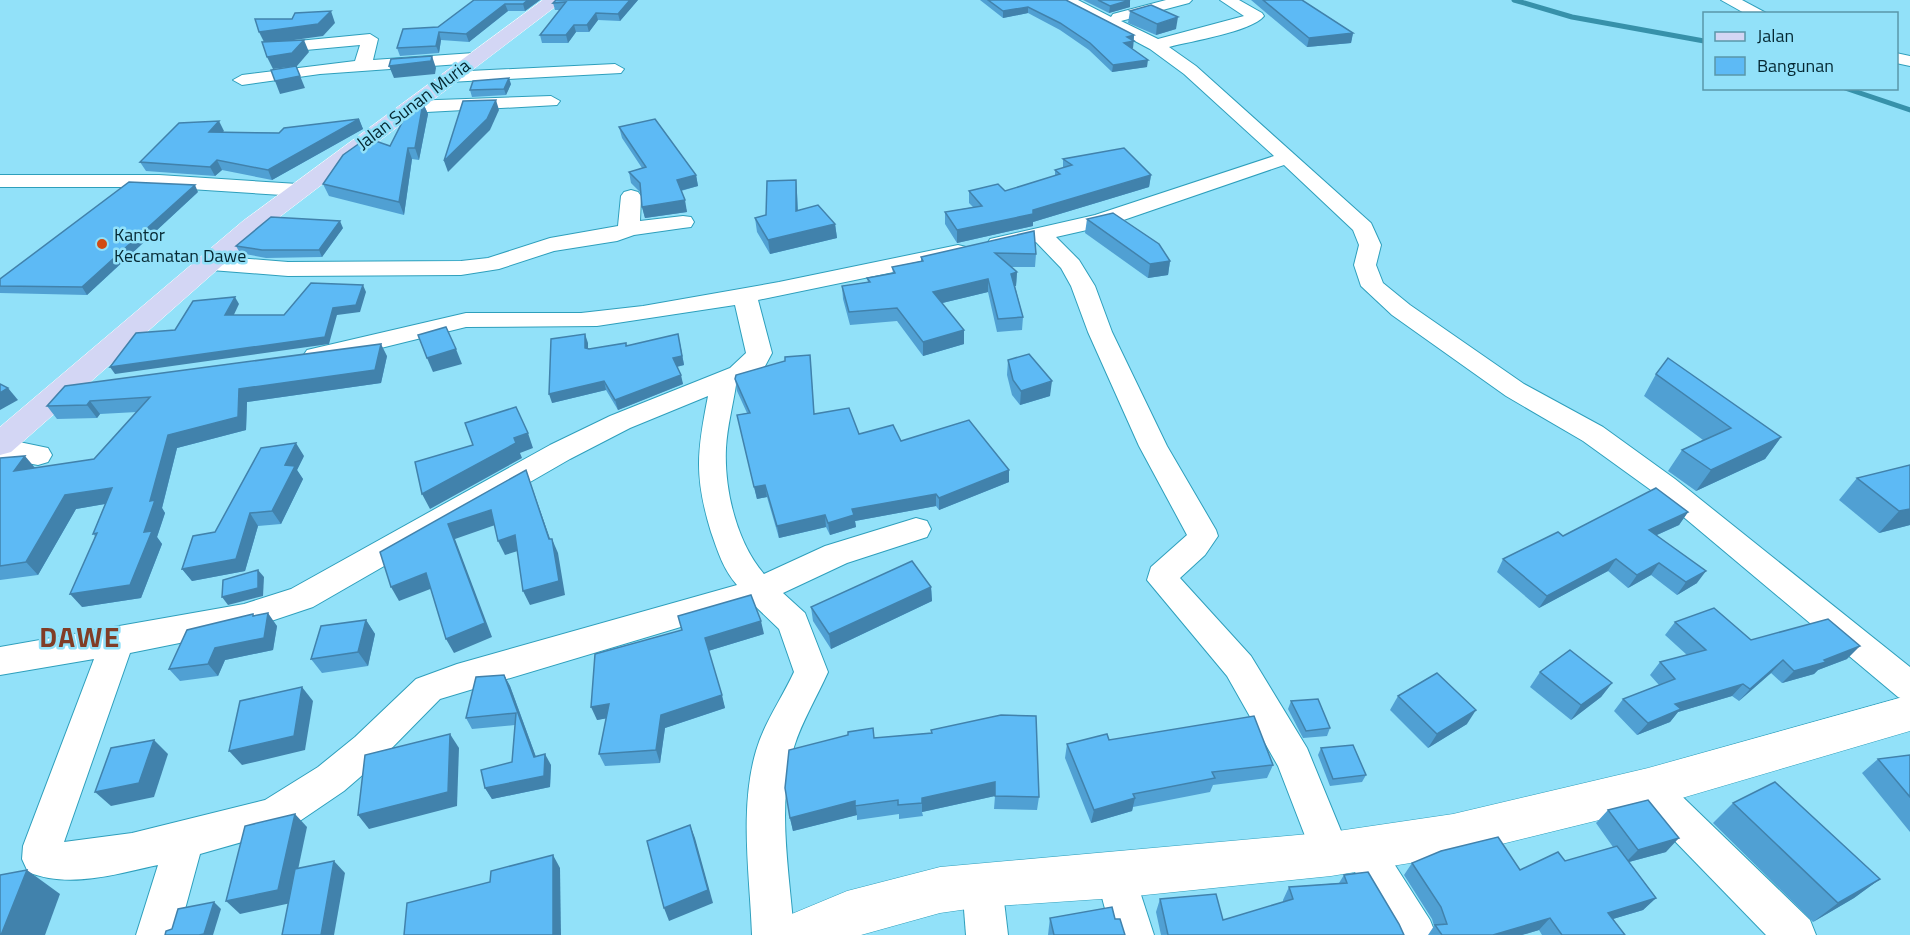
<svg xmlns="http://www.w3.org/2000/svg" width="1910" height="935" viewBox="0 0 1910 935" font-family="'Titillium Web',sans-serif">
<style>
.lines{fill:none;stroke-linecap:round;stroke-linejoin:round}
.stream{stroke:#3791aa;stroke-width:5}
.street-casing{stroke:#2e9fbc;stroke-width:2}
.secondary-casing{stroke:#2e9fbc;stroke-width:1}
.primary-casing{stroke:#fff;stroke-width:1}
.street{fill:#fff;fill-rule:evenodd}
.secondary{fill:#fff;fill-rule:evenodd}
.primary{fill:#d3d6f4;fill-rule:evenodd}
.wall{fill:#50a0d3}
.shaded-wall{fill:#4182ac}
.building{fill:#5dbaf5;stroke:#4182ac;stroke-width:1.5}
.poi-dot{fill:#d14b13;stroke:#92e1f9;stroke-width:2}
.labels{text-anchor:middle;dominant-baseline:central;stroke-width:5;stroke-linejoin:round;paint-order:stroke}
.far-street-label{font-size:18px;fill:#052832;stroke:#92e1f9}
.far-poi-label{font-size:18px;fill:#052832;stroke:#92e1f9;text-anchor:start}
.district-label{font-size:28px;font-weight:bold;letter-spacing:1.5px;fill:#813d26;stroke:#92e1f9}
</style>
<rect width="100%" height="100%" fill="#92e1f9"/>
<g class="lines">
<!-- stream -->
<g class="stream">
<polyline points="1514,0 1572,17 1704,41"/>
<polyline points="1845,88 1910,110"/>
</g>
<!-- street casing -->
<g class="street-casing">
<g id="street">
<path d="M1058,0H1078L1111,17L1113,14L1166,0H1192L1189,3L1121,21L1158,39L1244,16L1220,0H1239L1262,13L1264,16C1251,32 1191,41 1169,47L1196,66L1371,223L1381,245L1376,265L1383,283L1410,305L1524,384L1603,427L1675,479L1910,667V702L1898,697L1655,493L1583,441L1506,396L1392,315L1361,286L1354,265L1359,245L1353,230L1284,165L1109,225L1056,237L1079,260L1095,286L1112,332L1167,446L1216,530L1218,536L1205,555L1180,578L1251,656L1307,748L1346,843L1349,837L1363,831L1377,837L1430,920L1436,935H1392L1348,860L1345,867L1331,873L1317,867L1278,766L1227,676L1147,580L1151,567L1187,535L1139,446L1088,332L1071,286L1061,268L1036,242L998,251L990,249L987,244L990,239L1095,215L1274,156L1184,74L1150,49Z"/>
<polygon points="1721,0 1742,0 1768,14 1746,14"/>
<polygon points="370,34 378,39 373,60 474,53 482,58 474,63 320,74 242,85 233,80 242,75 355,61 360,45 273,53 267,52 265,48 267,44"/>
<polygon points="1896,53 1910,56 1910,66 1896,63"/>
<polygon points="615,64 624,69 621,73 449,82 440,77 449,72"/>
<polygon points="551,96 560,101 557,105 408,113 399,107 408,101"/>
<polygon points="0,175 159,175 298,184 305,186 308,190 305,194 298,196 159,187 0,187"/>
<polygon points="631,190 638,192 641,196 640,221 683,216 691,217 694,222 691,227 683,228 634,235 617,241 554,251 499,269 461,275 288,276 211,270 203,268 200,263 203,258 211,256 288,262 461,261 488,258 550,238 618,226 621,196 624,192"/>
<path d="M958,245L966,247L969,252L966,257L758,300L772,353L764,368L736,385C733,405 727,427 726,448C724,490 737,543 764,574L825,546L916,518L927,521L931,529L927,537L847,563L783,593L805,613L828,672C817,697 802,721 794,747C776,806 790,875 794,935H752C750,876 739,809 756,751C764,723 782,698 794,672L779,629L754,605L440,699L381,759L344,791L288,829L200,854L178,935H136L158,865C116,874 69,889 28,872L22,859L23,846L94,659L0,675V647L244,604L291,589L550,445L610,416L730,368L746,353L735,305L597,326L466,327L316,364L307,362L303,356L307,350L466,313H581L643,306L779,282ZM708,396C697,452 694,476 711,532C718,552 723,569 737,585L457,664L416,679L355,737L318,767L265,800L132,833L64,842L130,653L244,630L313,607L570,459L630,428Z"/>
<polygon points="0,438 48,448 52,455 48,462 38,465 0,458"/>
<polygon points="1648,771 1661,776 1810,920 1816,935 1766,935 1635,800 1629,788 1635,776"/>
<polygon points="1116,856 1130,861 1154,935 1112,935 1096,875 1102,861"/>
<polygon points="982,864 996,870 1002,884 1008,935 966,935 962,884 968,870"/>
</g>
</g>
<!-- secondary casing -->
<g class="secondary-casing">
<polygon id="secondary" points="1910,695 1910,731 1648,808 1453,856 1331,876 1116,898 982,907 940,913 861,935 775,935 782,918 847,891 940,867 1331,832 1453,814 1648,768"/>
</g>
<!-- primary casing -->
<g class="primary-casing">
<polygon id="primary" points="543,0 564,0 261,231 11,452 0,455 0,427 243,221"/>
</g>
<!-- street -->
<use href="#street" class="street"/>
<!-- secondary -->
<use href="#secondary" class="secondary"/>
<!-- primary -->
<use href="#primary" class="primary"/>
</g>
<!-- wall -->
<g class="wall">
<polygon points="474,0 540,0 525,11 508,11 469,42 441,40 439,53 400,56 397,48 438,27"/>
<polygon points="556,0 638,0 620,21 598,20 589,32 576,32 568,43 542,43 540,35 560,10 555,10 553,3"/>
<polygon points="980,0 1066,0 1134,35 1133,48 1132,48 1147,67 1112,72 1089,50 1060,30 1028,13 1003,18"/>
<polygon points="1083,0 1129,0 1130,7 1109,13"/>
<polygon points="1251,0 1302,0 1353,33 1351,43 1307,47"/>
<polygon points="1130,11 1176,29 1156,35 1128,23"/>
<polygon points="511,84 506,95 472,97 470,90"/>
<polygon points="423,103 428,114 419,160 412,159 404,215 329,196 323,184 390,146"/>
<polygon points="359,119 363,129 272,180 222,170 215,176 146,171 140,162 224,131 222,132 279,133"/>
<polygon points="619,127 696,175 698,186 681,191 687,212 645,218 642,207 641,193 631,183 629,172 642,168 622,138"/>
<polygon points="1063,159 1151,175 1149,187 1033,222 1033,226 957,243 945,224 945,212 973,207 969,203 969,191 1005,191 1055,176 1055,170 1063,168"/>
<polygon points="796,180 797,193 798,210 835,224 837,238 770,254 757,232 755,218 766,215"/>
<polygon points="198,192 87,295 0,293 0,279"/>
<polygon points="1087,219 1170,261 1168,275 1148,278 1085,233"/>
<polygon points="343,228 322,257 266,258 240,253 236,246"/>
<polygon points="1034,231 1036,254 1035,267 1010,267 1017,272 1016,286 1015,286 1023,317 1022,330 997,332 988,292 942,303 964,344 923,356 897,321 850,325 843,299 842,286 868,282 867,278 893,273 892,267 921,261 921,257"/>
<polygon points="588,343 588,349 626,343 627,346 680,343 684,365 677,367 683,384 618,410 606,390 552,403"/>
<polygon points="387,356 381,383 247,402 246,430 177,448 162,508 165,513 157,537 162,544 141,598 82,607 95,536 93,534 105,504 76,509 38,575 0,580 0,458 36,468 94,459 137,412 100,414 97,418 57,419 47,406"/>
<polygon points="1008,360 1050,396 1020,405 1012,395 1007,375"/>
<polygon points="785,361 811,366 814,414 859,434 901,441 1009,470 1009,482 939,510 936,506 855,521 856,527 830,535 826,527 779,538 767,497 757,499 737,415 747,413 737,391 735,379"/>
<polygon points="1656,374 1781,437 1765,459 1696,491 1668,471 1682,450 1703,440 1644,396"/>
<polygon points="304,456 297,470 303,479 281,524 258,526 245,571 192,581 182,569 215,532"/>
<polygon points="1910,465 1910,525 1879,533 1839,500 1857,478"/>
<polygon points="1688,512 1679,525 1657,535 1697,583 1677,595 1651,575 1628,588 1608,571 1539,608 1497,572 1503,559 1563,536"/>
<polygon points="931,587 932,601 831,649 813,621 811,607"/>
<polygon points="253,614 254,616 277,626 273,650 225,660 218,676 180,681 169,669"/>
<polygon points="366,620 375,634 368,666 322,673 311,659"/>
<polygon points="1675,622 1751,640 1847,659 1818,670 1814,674 1782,683 1771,673 1739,701 1732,696 1678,712 1670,722 1637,735 1614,711 1623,699 1659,685 1650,675 1660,662 1687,655 1665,635"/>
<polygon points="764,634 708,651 725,708 665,728 660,763 605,766 599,754 607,718 597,720 595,654"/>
<polygon points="1540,672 1612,683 1601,697 1571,720 1530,687"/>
<polygon points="504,675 510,686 536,757 551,765 550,787 492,799 485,788 512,762 515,725 472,729 466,718"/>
<polygon points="1398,696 1467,724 1428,748 1390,710"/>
<polygon points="1291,701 1330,728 1327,736 1303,738 1288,709"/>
<polygon points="931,730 1039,797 1037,810 994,809 995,796 922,812 923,816 899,819 899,814 857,820 857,815 793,831 790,818 874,738 931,733"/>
<polygon points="1109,740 1273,765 1267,778 1213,785 1210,792 1133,807 1132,811 1091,823 1065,758 1067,744"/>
<polygon points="1321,748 1366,775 1362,782 1330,786 1318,755"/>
<polygon points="1910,755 1910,832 1862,773 1878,759"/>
<polygon points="1733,803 1880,879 1854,898 1813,922 1713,823"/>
<polygon points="1608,810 1666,852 1629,862 1656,898 1643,910 1613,919 1625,935 1542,935 1539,930 1522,935 1428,935 1434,926 1432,919 1404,875 1412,863 1520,870 1565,861 1613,847 1596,823"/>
<polygon points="1344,875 1404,935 1161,935 1156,912 1160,899 1223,920 1283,902 1283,900 1289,887 1339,883"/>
<polygon points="1050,918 1115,919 1125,935 1048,935"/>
</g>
<!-- shaded-wall -->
<g class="shaded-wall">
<polygon points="528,0 540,0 525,11 523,4"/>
<polygon points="630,0 638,0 620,21 618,14"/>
<polygon points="1130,0 1130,7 1109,13 1110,6"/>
<polygon points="505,4 508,11 469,42 466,34"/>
<polygon points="1028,7 1028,13 1003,18 1003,11"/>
<polygon points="331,11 335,23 323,36 265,44 259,32"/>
<polygon points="596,13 598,20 589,32 587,25"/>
<polygon points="1178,17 1176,29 1156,35 1157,24"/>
<polygon points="574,25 576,32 568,43 566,35"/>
<polygon points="439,32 441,40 439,53 436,46"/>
<polygon points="1353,33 1351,43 1307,47 1309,38"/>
<polygon points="1134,35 1133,48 1124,50 1124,43 1127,37"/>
<polygon points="304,40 309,52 297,66 273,69 267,57"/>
<polygon points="432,56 436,68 435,74 394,78 389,66"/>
<polygon points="1148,60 1147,67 1112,72 1113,65"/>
<polygon points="296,66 305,88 280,94 275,81"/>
<polygon points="509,78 511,84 506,95 504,89"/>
<polygon points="496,100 499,110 490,130 448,172 444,161"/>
<polygon points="423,103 428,114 419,160 415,148"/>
<polygon points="359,119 363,129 272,180 268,170"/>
<polygon points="219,121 224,131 214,142 209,132"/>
<polygon points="408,148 412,159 404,215 399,202"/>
<polygon points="217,160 222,170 215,176 210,167"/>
<polygon points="696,175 698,186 679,191 677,180"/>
<polygon points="1151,175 1149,187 1033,222 1033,226 957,243 957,230 1033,210"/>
<polygon points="796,180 797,193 798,224 796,211"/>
<polygon points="195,185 198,192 87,295 82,287"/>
<polygon points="685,200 687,212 645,218 642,207"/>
<polygon points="340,221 343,228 322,257 319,250"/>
<polygon points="835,224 837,238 770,254 768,240"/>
<polygon points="1170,261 1168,275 1148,278 1150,264"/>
<polygon points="1017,272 1016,286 1011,287 1011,274"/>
<polygon points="988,279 988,292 934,305 933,292"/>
<polygon points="363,285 366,292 360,312 337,315 329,344 115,374 110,367 333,308"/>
<polygon points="235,297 239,304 230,323 225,315"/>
<polygon points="964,330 964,344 923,356 923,342"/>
<polygon points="585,334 588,343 588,357 585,348"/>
<polygon points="678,334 684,365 675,367 673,358"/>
<polygon points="381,344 387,356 381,383 247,402 246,430 177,448 162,508 165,513 157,537 162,544 141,598 82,607 70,594 144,532 150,501 168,435 239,389"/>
<polygon points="456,349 462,364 433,372 427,358"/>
<polygon points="681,375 683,384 618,410 615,400"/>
<polygon points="604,381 606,390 552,403 549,394"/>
<polygon points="1052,381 1050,396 1020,405 1021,391"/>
<polygon points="8,388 18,400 0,410 0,393"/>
<polygon points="90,401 100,414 97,418 87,405"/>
<polygon points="528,433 533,448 520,453 522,458 430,509 422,494 514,438"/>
<polygon points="1781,437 1765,459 1696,491 1711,470"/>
<polygon points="296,443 304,456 297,470 303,479 281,524 272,511 285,465"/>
<polygon points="25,456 36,469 14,471"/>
<polygon points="526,470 554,550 552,539 558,553 565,595 530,605 523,591 549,539"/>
<polygon points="1009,470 1009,482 939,510 939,498"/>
<polygon points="765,485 767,497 757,499 754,487"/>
<polygon points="112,488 122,501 76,509 38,575 26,562 65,495"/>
<polygon points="936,494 936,506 855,521 856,527 830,535 828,523 852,509"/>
<polygon points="1910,509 1910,525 1879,533 1899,511"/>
<polygon points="491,510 498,524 455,539 492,637 454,653 446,639 448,524"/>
<polygon points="1688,512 1679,525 1641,542 1649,530"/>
<polygon points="250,513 258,526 245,571 192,581 182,569"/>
<polygon points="825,515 826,527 779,538 777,526"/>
<polygon points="515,535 521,550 505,555 498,541"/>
<polygon points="1616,559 1608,571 1539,608 1547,596"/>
<polygon points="1659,563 1651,575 1628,588 1637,575"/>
<polygon points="258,570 264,577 263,596 228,605 222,597"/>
<polygon points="1706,571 1697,583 1677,595 1686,582"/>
<polygon points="426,573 433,588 399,601 391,587"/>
<polygon points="931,587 932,601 831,649 829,634"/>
<polygon points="268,613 277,626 273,650 225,660 218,676 208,664 215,648"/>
<polygon points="366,620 375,634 368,666 358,652"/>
<polygon points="761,621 764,634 708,651 705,638"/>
<polygon points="1860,646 1847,659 1818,670 1814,674 1782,683 1794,671"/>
<polygon points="1783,660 1771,673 1739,701 1750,689"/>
<polygon points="504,675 510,686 540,768 534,757"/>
<polygon points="1612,683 1601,697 1571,720 1581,705"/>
<polygon points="1743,684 1732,696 1678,712 1670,722 1637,735 1648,723 1675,704"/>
<polygon points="302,687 313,701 305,750 242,765 229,751"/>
<polygon points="722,695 725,708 665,728 660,763 656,750 661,715"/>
<polygon points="609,704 614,717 597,720 591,707"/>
<polygon points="1476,710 1467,724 1428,748 1437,734"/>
<polygon points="450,734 459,748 457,806 369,829 358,815"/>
<polygon points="154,740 168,754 154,797 111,806 95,792"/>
<polygon points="545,754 551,765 550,787 492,799 485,788"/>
<polygon points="995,782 995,796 922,812 922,798"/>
<polygon points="1135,798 1132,811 1091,823 1094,810"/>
<polygon points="855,801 857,815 793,831 790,818"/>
<polygon points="295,814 307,827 291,903 240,914 226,901"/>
<polygon points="690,825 695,838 713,903 669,921 664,908"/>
<polygon points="1679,838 1666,852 1625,863 1638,850"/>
<polygon points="553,855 560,868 561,935 553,935"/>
<polygon points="334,861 345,873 334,935 321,935"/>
<polygon points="27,870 60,894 45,935 1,935"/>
<polygon points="1880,879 1854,898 1813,922 1838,903"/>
<polygon points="1656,898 1643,910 1596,924 1608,913"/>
<polygon points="214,902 221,909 213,935 199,935"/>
<polygon points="1550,918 1539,930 1522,935 1493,935"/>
</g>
<!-- building -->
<g class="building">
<polygon points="474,0 528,0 523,4 505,4 466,34 439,32 436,46 397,48 403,29 438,27"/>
<polygon points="556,0 630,0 618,14 596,13 587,25 574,25 566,35 540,35 566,2 553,3"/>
<polygon points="988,0 1066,0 1134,35 1127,37 1134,41 1124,43 1148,60 1113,65 1090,43 1060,23 1028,7 1003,11"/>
<polygon points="1098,0 1130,0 1110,6"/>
<polygon points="1263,0 1302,0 1353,33 1309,38"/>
<polygon points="1151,5 1178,17 1157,24 1130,11"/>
<polygon points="331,11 318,24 259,32 255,19 292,19 295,13"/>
<polygon points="304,40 292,53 267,57 262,42"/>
<polygon points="432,56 431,61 389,66 391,59"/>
<polygon points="296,66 300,76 275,81 271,70"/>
<polygon points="509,78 504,89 470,90 473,81"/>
<polygon points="496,100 487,119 444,161 463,101"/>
<polygon points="423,103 415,148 408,148 399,202 323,184 343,155 367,138 390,146 411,105"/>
<polygon points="359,119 268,170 217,160 210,167 140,162 179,123 219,121 209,132 279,133 284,128"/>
<polygon points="655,119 696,175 677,180 685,200 642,207 640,183 629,172 646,167 619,127"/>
<polygon points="1124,148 1151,175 1033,210 1033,214 957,230 945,212 982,206 969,191 998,184 1005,191 1060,174 1055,170 1072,165 1063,159"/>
<polygon points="796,180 796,211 818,205 835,224 768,240 755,218 766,215 767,181"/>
<polygon points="129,182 195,185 82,287 0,286 0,279"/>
<polygon points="1113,213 1159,244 1170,261 1150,264 1087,219"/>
<polygon points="271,217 340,221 319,250 262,250 236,246"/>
<polygon points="1034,231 1036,254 995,253 1017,272 1011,274 1023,317 998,319 988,279 933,292 964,330 923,342 897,308 849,312 842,286 870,282 867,278 895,273 892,267 923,261 921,257"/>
<polygon points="311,283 363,285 356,305 333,308 325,337 110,367 136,333 175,330 193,301 235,297 225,315 284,315"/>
<polygon points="446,327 456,349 427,358 418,335"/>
<polygon points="585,334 585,348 589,349 626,343 626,346 678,334 682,356 673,358 681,375 615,400 604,381 549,394 551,339"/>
<polygon points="381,344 375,370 239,389 238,417 168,435 150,501 155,500 144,532 152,531 130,585 70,594 97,533 93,534 112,488 65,495 26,562 0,566 0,458 25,456 14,471 94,459 150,397 90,401 87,405 47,406 65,386"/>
<polygon points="1029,354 1052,381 1021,391 1013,380 1008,360"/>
<polygon points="810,355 814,414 849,408 859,434 893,425 901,441 969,420 1009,470 939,498 936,494 852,509 854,515 828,523 825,515 777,526 765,485 754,487 737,415 750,413 735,379 736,375 785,361 785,357"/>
<polygon points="1668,358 1781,437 1711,470 1682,450 1731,428 1656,374"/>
<polygon points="0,384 8,388 0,393"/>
<polygon points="516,407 528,433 514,438 516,443 422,494 415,462 473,445 465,423"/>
<polygon points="296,443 285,465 295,466 272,511 250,513 236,559 182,569 193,536 215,532 261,448"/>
<polygon points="1910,465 1910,509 1899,511 1857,478"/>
<polygon points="526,470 549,539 552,539 559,581 523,591 515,535 498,541 491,510 448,524 485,623 446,639 426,573 391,587 380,552"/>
<polygon points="1656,488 1688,512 1649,530 1706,571 1686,582 1659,563 1637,575 1616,559 1547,596 1503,559 1558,532 1563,536"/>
<polygon points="912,561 931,587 829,634 811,607"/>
<polygon points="258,570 258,588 222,597 223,580"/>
<polygon points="751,595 761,621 705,638 722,695 661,715 656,750 599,754 609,704 591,707 595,654 682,630 678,616"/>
<polygon points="1714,608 1751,640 1828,619 1860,646 1824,660 1826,662 1794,671 1783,660 1750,689 1743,684 1675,704 1681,709 1648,723 1623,699 1675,679 1660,662 1706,650 1675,622"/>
<polygon points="268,613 264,638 215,648 208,664 169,669 187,630 253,614 253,616"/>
<polygon points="366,620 358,652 311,659 321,626"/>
<polygon points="1570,650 1612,683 1581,705 1540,672"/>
<polygon points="1437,673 1476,710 1437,734 1398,696"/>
<polygon points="504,675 534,757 545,754 544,776 485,788 481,770 512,762 516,713 466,718 476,677"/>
<polygon points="302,687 294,736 229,751 240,701"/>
<polygon points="1318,699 1330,728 1306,731 1291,701"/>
<polygon points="1001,715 1036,716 1039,797 995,796 995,782 922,798 922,803 898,805 898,800 855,806 855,801 790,818 785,788 789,750 848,735 848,732 873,728 874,738 932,733 931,730"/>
<polygon points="1254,716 1273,765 1212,772 1215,778 1133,794 1135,798 1094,810 1067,744 1107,734 1109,740"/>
<polygon points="450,734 448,792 358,815 365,755"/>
<polygon points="154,740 139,783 95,792 111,748"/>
<polygon points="1353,745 1366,775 1333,779 1321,748"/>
<polygon points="1910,755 1910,797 1878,759"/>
<polygon points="1775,782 1880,879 1838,903 1733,803"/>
<polygon points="1648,800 1679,838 1638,850 1608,810"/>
<polygon points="295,814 278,890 226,901 245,826"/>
<polygon points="690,825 708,890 664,908 647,841"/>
<polygon points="1498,837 1520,870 1558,852 1565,861 1617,846 1656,898 1608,913 1625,935 1562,935 1550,918 1493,935 1442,935 1435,925 1447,924 1441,907 1412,863 1441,851"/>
<polygon points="553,855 553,935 404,935 407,903 490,882 491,871"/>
<polygon points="334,861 321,935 282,935 295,869"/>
<polygon points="27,870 1,935 0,935 0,875"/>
<polygon points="1368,872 1399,924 1404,935 1168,935 1160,899 1216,894 1223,920 1293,899 1289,887 1347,883 1344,875"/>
<polygon points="214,902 204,934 199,935 165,935 166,931 172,929 178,909"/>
<polygon points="1112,907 1115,919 1120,919 1125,935 1054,935 1050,918"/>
</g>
<!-- markers -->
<circle class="poi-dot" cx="102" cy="244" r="6"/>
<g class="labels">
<!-- far-street labels -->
<g class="far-street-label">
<text transform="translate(413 104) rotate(-37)">Jalan Sunan Muria</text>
</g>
<!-- far-poi labels -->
<g class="far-poi-label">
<text x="114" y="234">Kantor<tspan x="114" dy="21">Kecamatan Dawe</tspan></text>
</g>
<!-- district labels -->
<g class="district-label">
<text x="80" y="636">DAWE</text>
</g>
</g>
<!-- legend -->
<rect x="1703" y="12" width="195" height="78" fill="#92e1f9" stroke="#5a97a9" stroke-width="1.5"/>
<rect x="1715" y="32" width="30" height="9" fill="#d3d6f4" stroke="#5a97a9" stroke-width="1.5"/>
<text x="1757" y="42" font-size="18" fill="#052832">Jalan</text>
<rect x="1715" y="57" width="30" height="18" fill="#5dbaf5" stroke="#5a97a9" stroke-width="1.5"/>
<text x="1757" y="72" font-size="18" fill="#052832">Bangunan</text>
</svg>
